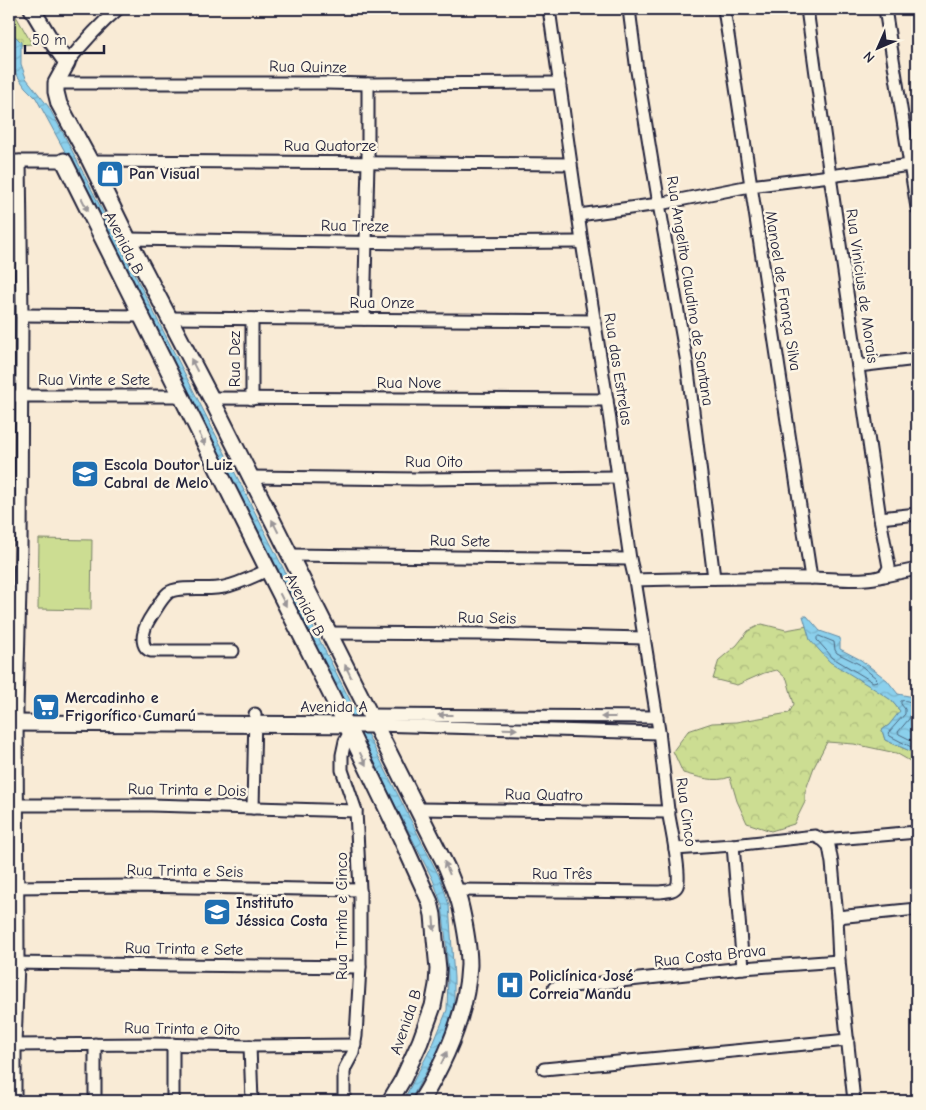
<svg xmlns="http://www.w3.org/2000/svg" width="926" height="1110" viewBox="0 0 926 1110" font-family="'Comic Neue',sans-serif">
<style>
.forest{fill:url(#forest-crowns);stroke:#778066}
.green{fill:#ccdd92;stroke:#778066}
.water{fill:url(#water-waves);stroke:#618aa5}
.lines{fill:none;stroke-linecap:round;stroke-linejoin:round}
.shore{stroke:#4c6882;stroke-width:1}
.minor-casing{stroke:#22223b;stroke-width:15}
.major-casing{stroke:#22223b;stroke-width:19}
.minor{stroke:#fcf5e5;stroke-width:11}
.major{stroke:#fcf5e5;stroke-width:15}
.oneway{fill:#9a9698}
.labels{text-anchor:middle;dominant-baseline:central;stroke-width:5;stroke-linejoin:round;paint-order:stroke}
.street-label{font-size:16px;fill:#22223b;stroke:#fcf5e5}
.poi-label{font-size:16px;font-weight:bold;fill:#22223b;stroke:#fcf5e5;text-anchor:start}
</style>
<defs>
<pattern id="forest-crowns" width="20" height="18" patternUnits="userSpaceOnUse" patternTransform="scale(1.25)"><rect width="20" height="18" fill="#ccdd92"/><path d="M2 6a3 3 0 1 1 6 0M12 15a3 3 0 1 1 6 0" fill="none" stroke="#afbd7f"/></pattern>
<pattern id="water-waves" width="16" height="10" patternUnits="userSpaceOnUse" patternTransform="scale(1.25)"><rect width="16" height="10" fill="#8bd0ec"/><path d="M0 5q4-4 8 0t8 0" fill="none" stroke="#78b2cb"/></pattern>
</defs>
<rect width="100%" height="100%" fill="#f9ebd6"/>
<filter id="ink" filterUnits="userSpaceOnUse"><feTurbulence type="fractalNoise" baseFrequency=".02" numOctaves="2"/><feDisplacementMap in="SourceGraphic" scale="10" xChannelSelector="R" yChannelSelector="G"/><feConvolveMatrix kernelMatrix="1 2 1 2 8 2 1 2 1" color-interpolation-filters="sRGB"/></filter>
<g filter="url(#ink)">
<!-- forest -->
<g class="forest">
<polygon points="9,9 12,9 32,44 9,46"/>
<path d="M762,624L786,630L808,626L891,700L901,712L889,725L882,730L885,740L910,751L917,756V765L896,753L854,744L827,742L814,767L805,792V802L794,824L771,831L747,823L737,801L730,777C715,783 698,777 683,773L673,751L688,731L712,723L736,722L789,713L794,704L787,679L777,670L764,673L737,685L713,679L719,660L737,645L748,631Z"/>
</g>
<!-- green -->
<g class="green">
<polygon points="39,539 92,540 91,610 38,609"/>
<polygon points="9,722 17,722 18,885 9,885"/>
</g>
<!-- water -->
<g class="water">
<polygon points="9,30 21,42 21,64 26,78 48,106 63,133 441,880 449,905 454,978 454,1012 441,1045 410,1101 403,1101 434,1042 447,1010 448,977 446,941 442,905 433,880 83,185 36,98 25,87 9,63"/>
<polygon points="803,616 807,616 820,631 840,638 840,649 861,660 887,680 898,694 914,697 917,703 917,756 910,751 885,740 882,730 889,725 900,711 891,700 876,690 830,662 810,640"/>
</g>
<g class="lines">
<!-- shore -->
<g class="shore">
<polygon points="819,636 834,642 835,650 837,653 859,664 876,678 877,681 873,682 833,658 817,640 817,638"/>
<path d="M917,704C911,704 908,699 901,701V704L905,709V714L888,733L890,736L917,750"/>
<polyline points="917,711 912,711 909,719 898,732 899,734 917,743"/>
</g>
<!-- minor casing -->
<g class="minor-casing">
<g id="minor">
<polyline points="629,9 637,71 659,204 687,363 714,578"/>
<polyline points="724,9 811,578"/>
<polyline points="885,9 917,208"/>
<path d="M67,63C83,43 99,25 118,9"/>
<polyline points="56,83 327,83 368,84 560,83"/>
<polyline points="9,161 64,161"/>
<polyline points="90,161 571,164"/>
<polyline points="579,215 659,204 750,186 830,176 917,164"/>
<polyline points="128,239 410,243 582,242"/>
<polyline points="22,315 141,316"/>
<polyline points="170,318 595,321"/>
<polyline points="364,319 368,163 368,84"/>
<polyline points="858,366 917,359"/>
<polyline points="9,396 180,396"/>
<polyline points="211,398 607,400"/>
<polyline points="252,399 252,319"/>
<polyline points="250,477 420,479 618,477"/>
<polyline points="880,518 917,514"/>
<polyline points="290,555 630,559"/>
<polyline points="884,576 917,569"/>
<path d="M635,580C694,579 752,577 811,578C830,578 861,582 879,577C885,576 887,572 889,567L880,518L830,176L807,9"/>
<polyline points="329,633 485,634 644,638"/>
<path d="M233,651H151C143,649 142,640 144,632C145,625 150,618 154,612C158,606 162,598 168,593C178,585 210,591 224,587C239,584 254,576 268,570"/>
<polyline points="369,715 657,717"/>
<polyline points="374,725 659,733"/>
<polyline points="17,805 151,805 356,811"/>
<polyline points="253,808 255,714"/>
<polyline points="419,809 669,812"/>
<polyline points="823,840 917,832"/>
<polyline points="733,845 743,968"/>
<polyline points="675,849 733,845 815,836 823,840 829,846 832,863 837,917 839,961 854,1101"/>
<polyline points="9,887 133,886 360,890"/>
<path d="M455,890L660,892C665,891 674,892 677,886C682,876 670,824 668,810C665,784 662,757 659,731C651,681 643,630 635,580L630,559L607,400L582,242L549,9"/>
<polyline points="837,917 917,909"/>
<polyline points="9,963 360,967"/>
<polyline points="554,988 743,968 839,961"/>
<polyline points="95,1044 95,1101"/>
<polyline points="9,1045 152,1044 250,1046 355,1045"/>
<polyline points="250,1046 252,1101"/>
<polyline points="544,1069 848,1040"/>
<polyline points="15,1101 15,1045 18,963 17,709 21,549 22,315 20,161"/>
<polyline points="173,1101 173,1044"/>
<polyline points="344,1101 344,1073 345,1068 353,1053 356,1036 360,967 360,890 356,811 342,770 342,755 345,741 350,732"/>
</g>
</g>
<!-- major casing -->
<g class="major-casing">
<g id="major">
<path d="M32,9L50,39L67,63L56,83V92L59,104L90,161L128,239L211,398L447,868C452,881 458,894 461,908C465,926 469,946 469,965C467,1014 446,1060 421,1101"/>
<polyline points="64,161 268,570 350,732 401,838 430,902 433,915 435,939 438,969 437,985 433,1006 420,1042 403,1079 390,1101"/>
<polyline points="9,723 374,725"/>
</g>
</g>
<!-- minor -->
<use href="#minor" class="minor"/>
<!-- major -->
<use href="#major" class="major"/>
</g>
<!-- one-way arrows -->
<defs><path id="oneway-solid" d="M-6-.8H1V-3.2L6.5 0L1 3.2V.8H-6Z" transform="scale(1.25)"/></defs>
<g class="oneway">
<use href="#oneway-solid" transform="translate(85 205) rotate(63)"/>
<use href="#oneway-solid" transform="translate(194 365) rotate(-117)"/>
<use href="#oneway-solid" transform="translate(202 439) rotate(63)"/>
<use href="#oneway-solid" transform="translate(275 526) rotate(-117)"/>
<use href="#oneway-solid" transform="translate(283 600) rotate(63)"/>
<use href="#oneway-solid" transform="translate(348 671) rotate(-116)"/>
<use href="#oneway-solid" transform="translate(445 715) rotate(-180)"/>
<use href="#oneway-solid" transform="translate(608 717) rotate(-180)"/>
<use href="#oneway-solid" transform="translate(510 729) rotate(2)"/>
<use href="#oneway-solid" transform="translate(363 759) rotate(64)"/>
<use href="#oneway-solid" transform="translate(447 868) rotate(-113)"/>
<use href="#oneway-solid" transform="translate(434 924) rotate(85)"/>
<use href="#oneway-solid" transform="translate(444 1058) rotate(-65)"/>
</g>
</g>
<!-- icons -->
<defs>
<g id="shop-square" transform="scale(1.4375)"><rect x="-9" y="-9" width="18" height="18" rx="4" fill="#1f6fb2" stroke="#fcf5e5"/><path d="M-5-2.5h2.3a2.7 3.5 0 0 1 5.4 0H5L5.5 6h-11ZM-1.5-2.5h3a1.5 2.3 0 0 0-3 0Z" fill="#fff"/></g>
<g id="school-square" transform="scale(1.4375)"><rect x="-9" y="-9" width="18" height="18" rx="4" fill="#1f6fb2" stroke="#fcf5e5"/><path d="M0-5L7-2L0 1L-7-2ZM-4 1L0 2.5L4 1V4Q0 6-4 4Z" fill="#fff"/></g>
<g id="supermarket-square" transform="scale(1.4375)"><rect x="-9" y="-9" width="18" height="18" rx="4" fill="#1f6fb2" stroke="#fcf5e5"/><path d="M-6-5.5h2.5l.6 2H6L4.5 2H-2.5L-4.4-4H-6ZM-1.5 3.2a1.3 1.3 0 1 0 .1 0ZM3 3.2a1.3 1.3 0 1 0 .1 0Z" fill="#fff"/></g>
<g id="hospital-square" transform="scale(1.4375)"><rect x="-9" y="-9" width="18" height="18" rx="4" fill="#1f6fb2" stroke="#fcf5e5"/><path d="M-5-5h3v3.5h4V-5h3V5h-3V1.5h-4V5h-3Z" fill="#fff"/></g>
</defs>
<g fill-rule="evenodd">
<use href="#shop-square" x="110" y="174"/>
<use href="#school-square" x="85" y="474"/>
<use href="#supermarket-square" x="46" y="707"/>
<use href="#school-square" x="217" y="912"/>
<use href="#hospital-square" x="510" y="985"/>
</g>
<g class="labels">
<!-- street labels -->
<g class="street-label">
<text transform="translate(308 67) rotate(1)">Rua Quinze</text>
<text x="330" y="146">Rua Quatorze</text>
<text transform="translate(355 226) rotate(1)">Rua Treze</text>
<text transform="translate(124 243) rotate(63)">Avenida B</text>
<text transform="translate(862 286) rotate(82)">Rua Vinicius de Morais</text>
<text transform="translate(690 291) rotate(81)">Rua Angelito Claudino de Santana</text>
<text transform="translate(783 291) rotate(81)">Manoel de França Silva</text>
<text x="382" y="303">Rua Onze</text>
<text transform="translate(235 359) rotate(-90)">Rua Dez</text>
<text transform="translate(618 369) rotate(81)">Rua das Estrelas</text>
<text x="94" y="380">Rua Vinte e Sete</text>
<text x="409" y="383">Rua Nove</text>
<text x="434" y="462">Rua Oito</text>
<text transform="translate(460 541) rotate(1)">Rua Sete</text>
<text transform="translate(305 605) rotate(63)">Avenida B</text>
<text transform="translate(487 618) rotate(1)">Rua Seis</text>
<text x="334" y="707">Avenida A</text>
<text transform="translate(187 790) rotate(1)">Rua Trinta e Dois</text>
<text transform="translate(544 795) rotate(1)">Rua Quatro</text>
<text transform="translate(686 812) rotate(82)">Rua Cinco</text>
<text transform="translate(185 871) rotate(1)">Rua Trinta e Seis</text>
<text x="562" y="874">Rua Três</text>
<text transform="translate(342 916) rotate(-90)">Rua Trinta e Cinco</text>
<text transform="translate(184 949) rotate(1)">Rua Trinta e Sete</text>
<text transform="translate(710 956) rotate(-6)">Rua Costa Brava</text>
<text transform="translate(406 1022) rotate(-71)">Avenida B</text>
<text transform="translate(182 1029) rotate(1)">Rua Trinta e Oito</text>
</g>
<!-- poi labels -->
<g class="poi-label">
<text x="129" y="174">Pan Visual</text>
<text x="104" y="465">Escola Doutor Luiz<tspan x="104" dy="18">Cabral de Melo</tspan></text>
<text x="65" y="698">Mercadinho e<tspan x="65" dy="18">Frigorífico Cumarú</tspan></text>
<text x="236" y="903">Instituto<tspan x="236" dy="18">Jéssica Costa</tspan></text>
<text x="529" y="976">Policlínica José<tspan x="529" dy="18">Correia Mandu</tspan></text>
</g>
</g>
<!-- margin -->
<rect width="926" height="1110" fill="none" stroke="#fcf5e5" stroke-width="30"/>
<rect x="15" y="15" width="896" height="1080" fill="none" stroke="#22223b" stroke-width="2" filter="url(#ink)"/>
<!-- north arrow -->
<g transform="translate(878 48) rotate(225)" stroke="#fcf5e5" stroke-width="4" paint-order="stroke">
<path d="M0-4L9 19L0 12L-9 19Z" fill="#22223b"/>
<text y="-8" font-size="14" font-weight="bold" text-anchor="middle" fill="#22223b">N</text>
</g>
<!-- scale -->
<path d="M25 45v8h79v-8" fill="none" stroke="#22223b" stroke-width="2.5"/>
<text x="32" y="45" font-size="15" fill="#22223b" stroke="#fcf5e5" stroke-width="4" paint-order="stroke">50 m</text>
</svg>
